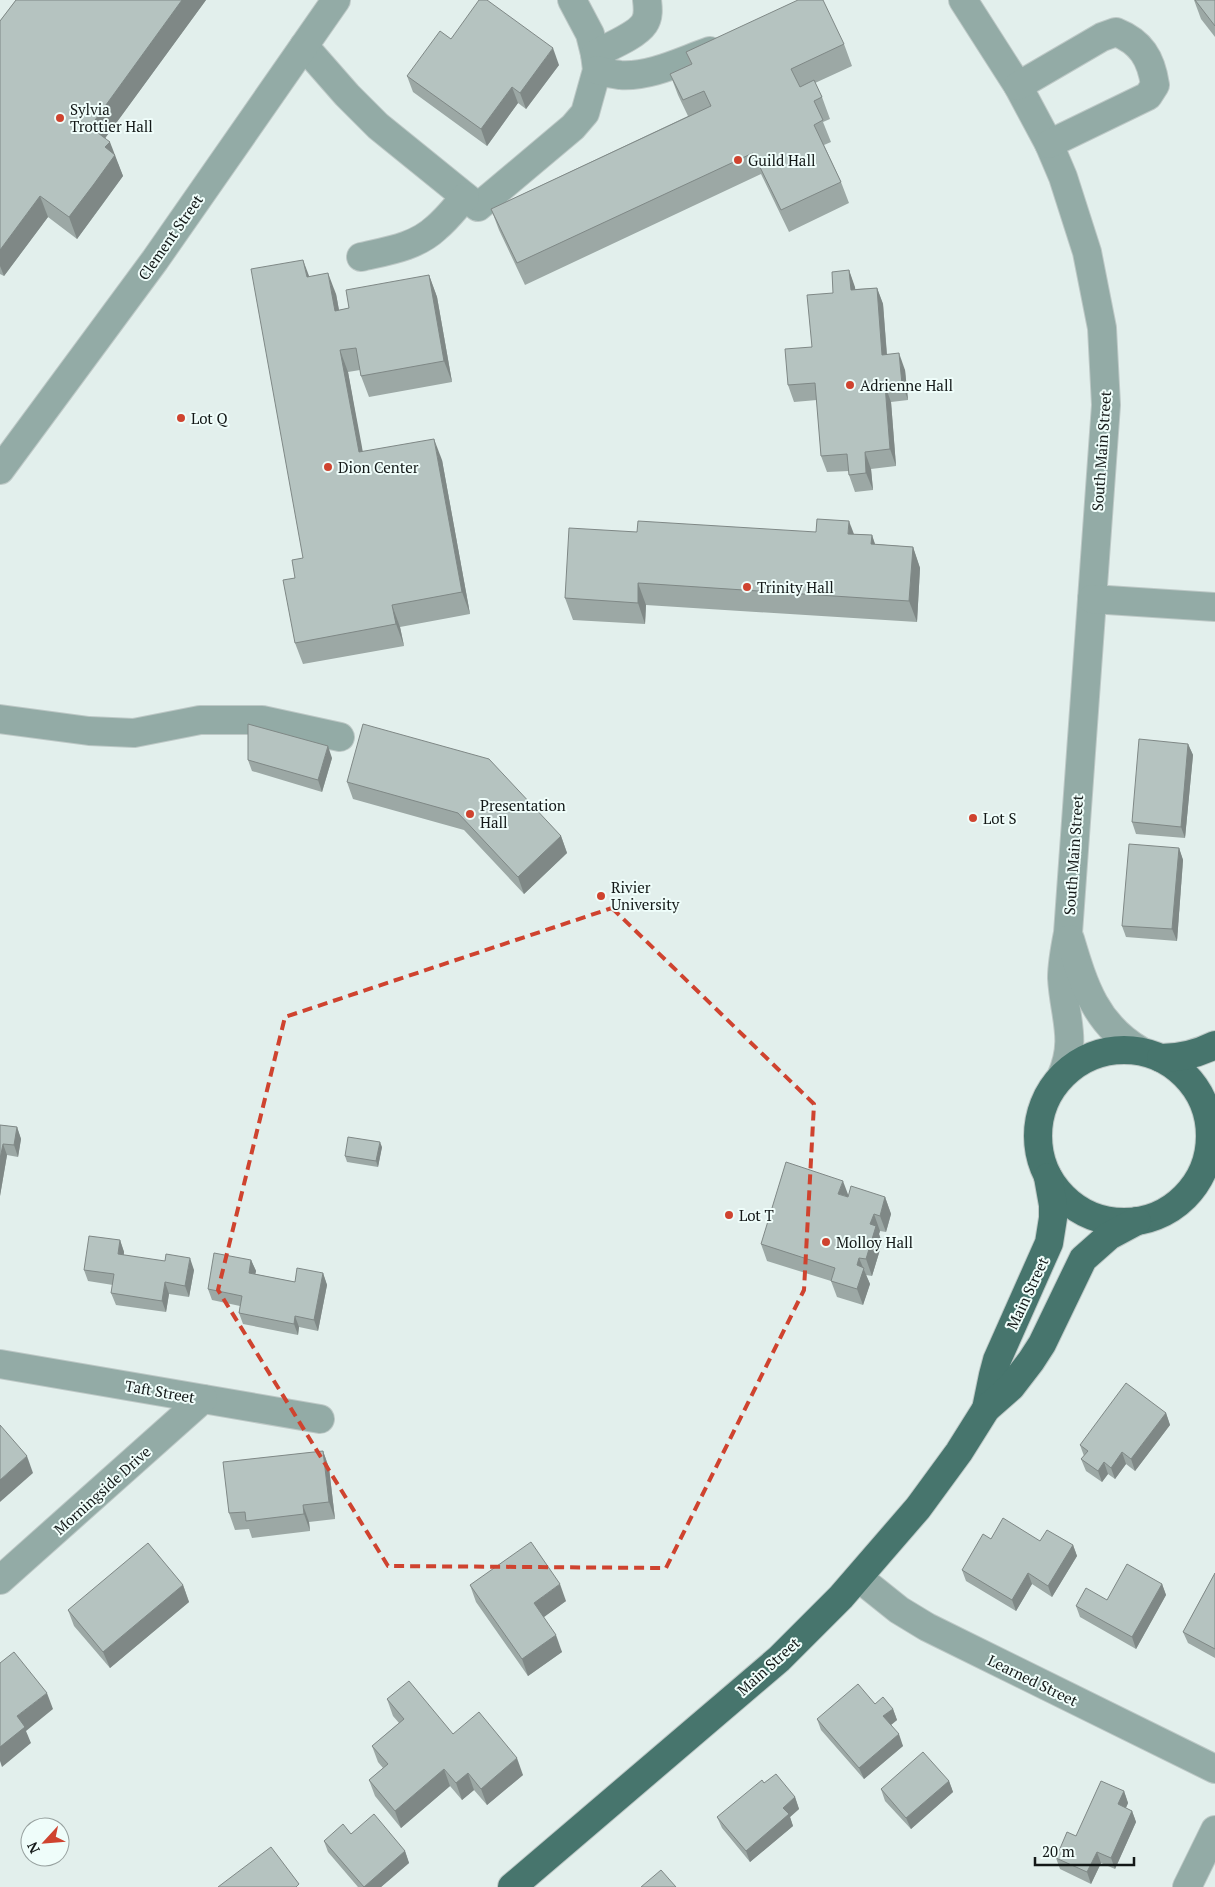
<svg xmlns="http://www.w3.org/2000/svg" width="1215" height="1887" viewBox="0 0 1215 1887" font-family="'PT Serif',serif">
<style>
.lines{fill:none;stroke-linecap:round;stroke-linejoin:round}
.minor-casing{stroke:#bdc8c6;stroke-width:30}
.major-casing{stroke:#bdc8c6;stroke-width:30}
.minor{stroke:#93aba6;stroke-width:28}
.major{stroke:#47756d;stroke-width:28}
.wall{fill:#9ca8a5}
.shaded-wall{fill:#7f8886}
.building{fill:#b5c3c0;stroke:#7f8886}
.marked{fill:none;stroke:#cf432f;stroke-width:4;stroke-dasharray:10 6;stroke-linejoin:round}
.poi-dot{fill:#cf432f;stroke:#effdfa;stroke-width:2}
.labels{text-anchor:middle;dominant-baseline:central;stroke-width:4;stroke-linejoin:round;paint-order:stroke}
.poi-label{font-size:15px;fill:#131817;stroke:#effdfa;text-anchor:start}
.street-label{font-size:15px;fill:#131817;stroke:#effdfa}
</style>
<rect width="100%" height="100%" fill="#e2efec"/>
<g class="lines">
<!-- minor casing -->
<g class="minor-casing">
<g id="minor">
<path d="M963,0L1018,86L1049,144L1063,177L1087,252L1102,328L1106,405L1068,933C1065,948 1062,963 1062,978C1064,1016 1078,1040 1061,1077"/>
<polyline points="304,46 347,95 378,126 478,207 573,127 585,113 597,70 595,54 590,34 572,0"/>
<path d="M595,54C608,47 636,36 644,24C649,17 648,8 647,0"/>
<path d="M597,70C604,72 612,74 620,75C651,77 681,61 710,51"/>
<path d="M1018,86L1102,37L1116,32C1141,42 1151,58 1155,85L1148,96L1049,144"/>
<path d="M361,257C387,251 416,247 436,228C447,219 456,207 465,197"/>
<polyline points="0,470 155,260 336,0"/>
<polyline points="1092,599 1215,607"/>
<polyline points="0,719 89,731 134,733 200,720 262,720 340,737"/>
<path d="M1070,939C1084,986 1096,1025 1141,1051"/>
<polyline points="0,1364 320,1419"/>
<polyline points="859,1578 899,1610 927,1627 1215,1769"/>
<polyline points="0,1580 203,1399"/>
<polyline points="1187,1887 1215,1830"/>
</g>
</g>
<!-- major casing -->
<g class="major-casing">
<g id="major">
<circle cx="1124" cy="1136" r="86"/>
<path d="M1161,1058C1181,1058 1197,1054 1215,1045"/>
<polyline points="986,1409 993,1375 997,1360 1049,1243 1053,1218 1053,1205 1048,1177"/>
<polyline points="512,1887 779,1659 841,1597 918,1508 959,1452 986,1409 1011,1387 1031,1361 1042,1344 1083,1259 1109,1236 1137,1221"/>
</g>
</g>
<!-- minor -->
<use href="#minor" class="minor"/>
<!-- major -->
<use href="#major" class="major"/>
</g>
<!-- wall -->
<g class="wall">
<polygon points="16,0 206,0 105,138 114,154 123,176 102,205 77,239 48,217 4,276 0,274 0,21"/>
<polygon points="1194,0 1215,0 1215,37 1201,19"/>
<polygon points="451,39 559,65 526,109 518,103 487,146 413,92 407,76"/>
<polygon points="844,44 852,66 815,83 822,97 830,119 823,122 831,142 824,145 841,182 849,203 789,232 761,174 525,285 499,230 491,209 688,116 678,95 670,74 690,64 686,52"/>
<polygon points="849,270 855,289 877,288 883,304 887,354 905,370 908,400 891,402 896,466 871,469 873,490 855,492 849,475 849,471 827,472 821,456 817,400 794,402 788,385 812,347 833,293"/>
<polygon points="429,275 437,297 452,382 369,397 361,376 360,370 348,372 362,452 442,460 470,614 400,627 404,646 303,664 295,643 295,578 303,558 309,276 336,294 339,310 349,308"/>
<polygon points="637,532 854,534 872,535 875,544 913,547 920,568 917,622 646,605 645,624 573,620 565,598"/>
<polygon points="1188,744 1193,755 1185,838 1136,834 1132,822"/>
<polygon points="332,758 322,792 252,771 248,760"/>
<polygon points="347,782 561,836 567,853 524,894 464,830 353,799"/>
<polygon points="1179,848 1183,860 1177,941 1126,937 1122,926"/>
<polygon points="0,1125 17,1127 21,1139 18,1157 7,1155 0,1196"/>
<polygon points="382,1147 378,1167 347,1162 345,1156"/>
<polygon points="848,1196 885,1197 891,1214 886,1232 880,1231 879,1234 882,1243 872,1276 866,1275 870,1284 863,1305 837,1297 831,1281 767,1261 761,1244"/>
<polygon points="120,1240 124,1252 124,1255 194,1270 189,1297 169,1294 166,1312 116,1305 111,1293 113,1285 88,1281 84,1270"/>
<polygon points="251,1260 256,1271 255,1274 295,1282 323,1273 327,1285 318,1331 299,1327 298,1335 243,1324 239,1313 240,1306 212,1300 208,1289"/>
<polygon points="1166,1413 1170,1425 1135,1471 1126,1464 1115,1479 1108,1474 1102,1482 1086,1471 1081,1459 1084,1456 1080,1445"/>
<polygon points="323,1451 329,1468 335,1519 309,1522 310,1531 252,1538 249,1529 235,1530 229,1513"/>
<polygon points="991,1539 1040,1541 1073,1545 1077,1556 1052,1597 1032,1584 1016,1611 966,1581 962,1570"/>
<polygon points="1215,1573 1215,1658 1188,1643 1183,1632"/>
<polygon points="1162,1584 1166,1595 1136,1649 1080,1617 1076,1606 1107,1600"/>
<polygon points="183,1585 189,1602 110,1668 74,1626 68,1610"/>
<polygon points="470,1585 566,1601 543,1617 562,1652 528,1676 476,1602"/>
<polygon points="387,1699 453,1734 523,1775 487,1805 474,1790 462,1800 450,1786 401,1828 375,1796 369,1780 383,1768 378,1762 372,1746 399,1723 393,1716"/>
<polygon points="875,1704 893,1709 897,1720 891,1725 903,1746 864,1779 821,1730 817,1719"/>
<polygon points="949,1781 953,1792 911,1829 885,1801 881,1789"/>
<polygon points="764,1783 795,1797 799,1809 790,1817 793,1826 750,1862 722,1828 717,1817"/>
<polygon points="1124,1791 1128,1803 1126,1808 1132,1811 1136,1822 1115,1869 1101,1863 1091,1884 1060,1869 1056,1858 1076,1836"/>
<polygon points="351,1834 405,1851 409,1863 381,1887 358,1887 328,1852 324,1841"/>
</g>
<!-- shaded-wall -->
<g class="shaded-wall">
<polygon points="182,0 206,0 98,148 90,127"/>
<polygon points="553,48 559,65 526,109 520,93"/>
<polygon points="512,87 518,103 487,146 481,129"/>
<polygon points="110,142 123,176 77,239 69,217 105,147"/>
<polygon points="40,196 48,217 4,276 0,266 0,250"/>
<polygon points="303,260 311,281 307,277"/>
<polygon points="849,270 855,287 857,306 851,290"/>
<polygon points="328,273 336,294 343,332 335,311"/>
<polygon points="429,275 437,297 452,382 444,361"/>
<polygon points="877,288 883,304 888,371 882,355"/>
<polygon points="340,350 348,372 367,474 359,452"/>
<polygon points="899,353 905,370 908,400 902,384"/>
<polygon points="885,385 891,402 896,466 890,449"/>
<polygon points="434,439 442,460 470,614 462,592"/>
<polygon points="865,452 871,469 873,490 866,473"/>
<polygon points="849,521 857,542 848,534"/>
<polygon points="872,535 879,557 871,544"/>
<polygon points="913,547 920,568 917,622 909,601"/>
<polygon points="638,583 646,605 645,624 638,603"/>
<polygon points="392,605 400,627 404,646 396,624"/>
<polygon points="1188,744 1193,755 1185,838 1181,827"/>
<polygon points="328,746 332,758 322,792 318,780"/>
<polygon points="561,836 567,853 524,894 518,877"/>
<polygon points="1179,848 1183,860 1177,941 1172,929"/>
<polygon points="17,1127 21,1139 18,1157 14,1145"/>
<polygon points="380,1142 382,1147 378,1167 376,1161"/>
<polygon points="3,1144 7,1155 0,1196 0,1159"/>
<polygon points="843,1181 849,1197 838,1194"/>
<polygon points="885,1197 891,1214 886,1232 880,1216"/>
<polygon points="874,1214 880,1231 879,1234 882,1243 872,1276 866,1259 870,1224"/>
<polygon points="120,1240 124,1252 122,1265 118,1254"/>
<polygon points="190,1258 194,1270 189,1297 185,1286"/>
<polygon points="859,1258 870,1284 863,1305 857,1289 857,1265"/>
<polygon points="251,1260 256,1271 253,1284 249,1273"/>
<polygon points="323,1273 327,1285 318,1331 314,1320"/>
<polygon points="165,1282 169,1294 166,1312 162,1301"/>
<polygon points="295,1316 299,1327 298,1335 294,1324"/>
<polygon points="1166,1413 1170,1425 1135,1471 1131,1459"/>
<polygon points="323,1451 329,1468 335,1519 329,1502"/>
<polygon points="1122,1452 1126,1464 1115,1479 1111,1468"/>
<polygon points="27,1456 33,1473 0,1502 0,1480"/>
<polygon points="1104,1462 1108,1474 1102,1482 1098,1471"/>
<polygon points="303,1505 309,1522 310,1531 304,1514"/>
<polygon points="1073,1545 1077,1556 1052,1597 1048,1586"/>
<polygon points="1028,1573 1032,1584 1016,1611 1012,1600"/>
<polygon points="560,1584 566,1601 540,1620 534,1603"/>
<polygon points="1162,1584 1166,1595 1136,1649 1132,1637"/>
<polygon points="183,1585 189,1602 110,1668 103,1652"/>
<polygon points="556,1635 562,1652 528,1676 522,1659"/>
<polygon points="47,1693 53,1709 26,1731 31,1743 2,1767 0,1761 0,1747 17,1716"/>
<polygon points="893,1709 897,1720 887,1728 883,1716"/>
<polygon points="899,1734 903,1746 864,1779 859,1768"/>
<polygon points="517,1758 523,1775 487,1805 481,1789"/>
<polygon points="444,1769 450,1786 401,1828 395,1811"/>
<polygon points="468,1773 474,1790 462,1800 456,1783"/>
<polygon points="949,1781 953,1792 911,1829 906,1818"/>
<polygon points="1124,1791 1128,1803 1122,1816 1118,1804"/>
<polygon points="795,1797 799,1809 790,1817 793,1826 750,1862 746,1851 783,1808"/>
<polygon points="1132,1811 1136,1822 1115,1869 1111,1858"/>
<polygon points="405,1851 409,1863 381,1887 364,1887"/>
<polygon points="1097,1852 1101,1863 1091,1884 1087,1872"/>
</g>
<!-- building -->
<g class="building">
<polygon points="16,0 182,0 90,127 110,142 105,147 115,155 94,184 69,217 40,196 0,250 0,21"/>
<polygon points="479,0 487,0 553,48 520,93 512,87 481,129 407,76 440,31 451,39"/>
<polygon points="798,0 823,0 844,44 791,69 800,87 814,80 822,97 814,101 823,120 814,125 841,182 781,210 753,153 517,263 491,209 711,106 704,91 683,100 670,74 692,64 686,52"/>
<polygon points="1195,0 1215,0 1215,26"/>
<polygon points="303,260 307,277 328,273 335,311 349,308 346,290 429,275 444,361 361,376 356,348 340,350 359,452 434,439 462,592 392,605 396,624 295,643 283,580 295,578 292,560 303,558 251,269"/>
<polygon points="849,270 851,290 877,288 882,355 899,353 902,384 885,385 890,449 865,452 866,473 849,475 847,454 821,456 815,383 788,385 785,349 812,347 807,295 833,293 832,272"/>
<polygon points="817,519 849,521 848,534 872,535 871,544 913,547 909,601 638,583 638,603 565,598 569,528 637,532 638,521 816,532"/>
<polygon points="248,724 328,746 318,780 248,760"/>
<polygon points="363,724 489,759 561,836 518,877 458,813 347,782"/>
<polygon points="1139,739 1188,744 1181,827 1132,822"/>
<polygon points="1129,844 1179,848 1172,929 1122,926"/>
<polygon points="0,1125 17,1127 14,1145 3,1144 0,1159"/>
<polygon points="348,1137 380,1142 376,1161 345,1156"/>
<polygon points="786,1162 843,1181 838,1194 848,1197 851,1186 885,1197 880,1216 874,1214 870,1224 876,1226 866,1259 859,1258 857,1265 864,1268 857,1289 831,1281 835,1268 761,1244"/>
<polygon points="89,1236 120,1240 118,1254 165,1261 166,1254 190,1258 185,1286 165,1282 162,1301 111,1293 114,1274 84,1270"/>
<polygon points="214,1253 251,1260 249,1273 295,1282 297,1268 323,1273 314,1320 295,1316 294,1324 239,1313 242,1296 208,1289"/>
<polygon points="1126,1383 1166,1413 1131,1459 1122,1452 1111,1468 1104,1462 1098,1471 1081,1459 1088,1451 1080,1445"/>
<polygon points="0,1425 27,1456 0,1480"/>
<polygon points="323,1451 329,1502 303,1505 304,1514 246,1521 245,1512 229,1513 223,1462"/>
<polygon points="1003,1518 1040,1541 1047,1530 1073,1545 1048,1586 1028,1573 1012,1600 962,1570 983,1534 991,1539"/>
<polygon points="531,1542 560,1584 534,1603 556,1635 522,1659 470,1585"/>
<polygon points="148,1543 183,1585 103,1652 68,1610"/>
<polygon points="1127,1564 1162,1584 1132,1637 1076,1606 1086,1588 1107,1600"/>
<polygon points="1215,1573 1215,1649 1183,1632"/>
<polygon points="14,1652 47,1693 17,1716 25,1727 0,1747 0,1663"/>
<polygon points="409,1681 453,1734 479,1712 517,1758 481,1789 468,1773 456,1783 444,1769 395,1811 369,1780 388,1764 372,1746 404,1719 387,1699"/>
<polygon points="858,1684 875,1704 883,1697 893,1709 883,1716 899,1734 859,1768 817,1719"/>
<polygon points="923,1752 949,1781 906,1818 881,1789"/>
<polygon points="776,1774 795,1797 783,1808 789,1814 746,1851 717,1817 762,1780 764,1783"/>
<polygon points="1101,1781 1124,1791 1118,1804 1132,1811 1111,1858 1097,1852 1087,1872 1056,1858 1067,1832 1076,1836"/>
<polygon points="374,1814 405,1851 364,1887 324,1841 343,1824 351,1834"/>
<polygon points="271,1847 299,1884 296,1887 218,1887"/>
<polygon points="661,1870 676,1887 641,1887"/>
</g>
<!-- marked area -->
<path class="marked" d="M612,908L814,1104L804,1290L666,1568L388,1566L218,1290L285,1017Z"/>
<!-- markers -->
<g class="poi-dot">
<circle cx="60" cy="118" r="5"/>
<circle cx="738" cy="160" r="5"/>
<circle cx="850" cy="385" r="5"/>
<circle cx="181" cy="418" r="5"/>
<circle cx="328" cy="467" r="5"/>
<circle cx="747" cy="587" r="5"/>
<circle cx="470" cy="814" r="5"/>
<circle cx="973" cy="818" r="5"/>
<circle cx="601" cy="896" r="5"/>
<circle cx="729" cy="1215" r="5"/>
<circle cx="826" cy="1242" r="5"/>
</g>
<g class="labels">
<!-- poi labels -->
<g class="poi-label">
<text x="70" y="109">Sylvia<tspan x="70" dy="17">Trottier Hall</tspan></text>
<text x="748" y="160">Guild Hall</text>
<text x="860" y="385">Adrienne Hall</text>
<text x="191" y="418">Lot Q</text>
<text x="338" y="467">Dion Center</text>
<text x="757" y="587">Trinity Hall</text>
<text x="480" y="805">Presentation<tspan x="480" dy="17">Hall</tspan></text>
<text x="983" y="818">Lot S</text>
<text x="611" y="887">Rivier<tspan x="611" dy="17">University</tspan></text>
<text x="739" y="1215">Lot T</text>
<text x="836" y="1242">Molloy Hall</text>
</g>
<!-- street labels -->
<g class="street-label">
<text transform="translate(170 237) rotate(-55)">Clement Street</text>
<text transform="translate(1101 451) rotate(-86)">South Main Street</text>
<text transform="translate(1073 855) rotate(-86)">South Main Street</text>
<text transform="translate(1027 1293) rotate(-65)">Main Street</text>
<text transform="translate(160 1391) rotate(10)">Taft Street</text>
<text transform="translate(102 1490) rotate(-42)">Morningside Drive</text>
<text transform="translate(768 1666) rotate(-42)">Main Street</text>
<text transform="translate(1033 1680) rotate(26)">Learned Street</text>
</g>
</g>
<!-- north arrow -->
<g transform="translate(45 1842) rotate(244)"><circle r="24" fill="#effdfa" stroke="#97a19f"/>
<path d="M0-4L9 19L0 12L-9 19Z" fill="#cf432f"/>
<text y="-8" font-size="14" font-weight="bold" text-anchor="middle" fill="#131817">N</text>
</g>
<!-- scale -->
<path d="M1035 1857v8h99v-8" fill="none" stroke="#131817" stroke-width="2.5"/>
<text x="1042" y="1857" font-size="15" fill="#131817" stroke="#effdfa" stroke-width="4" paint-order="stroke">20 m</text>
</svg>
